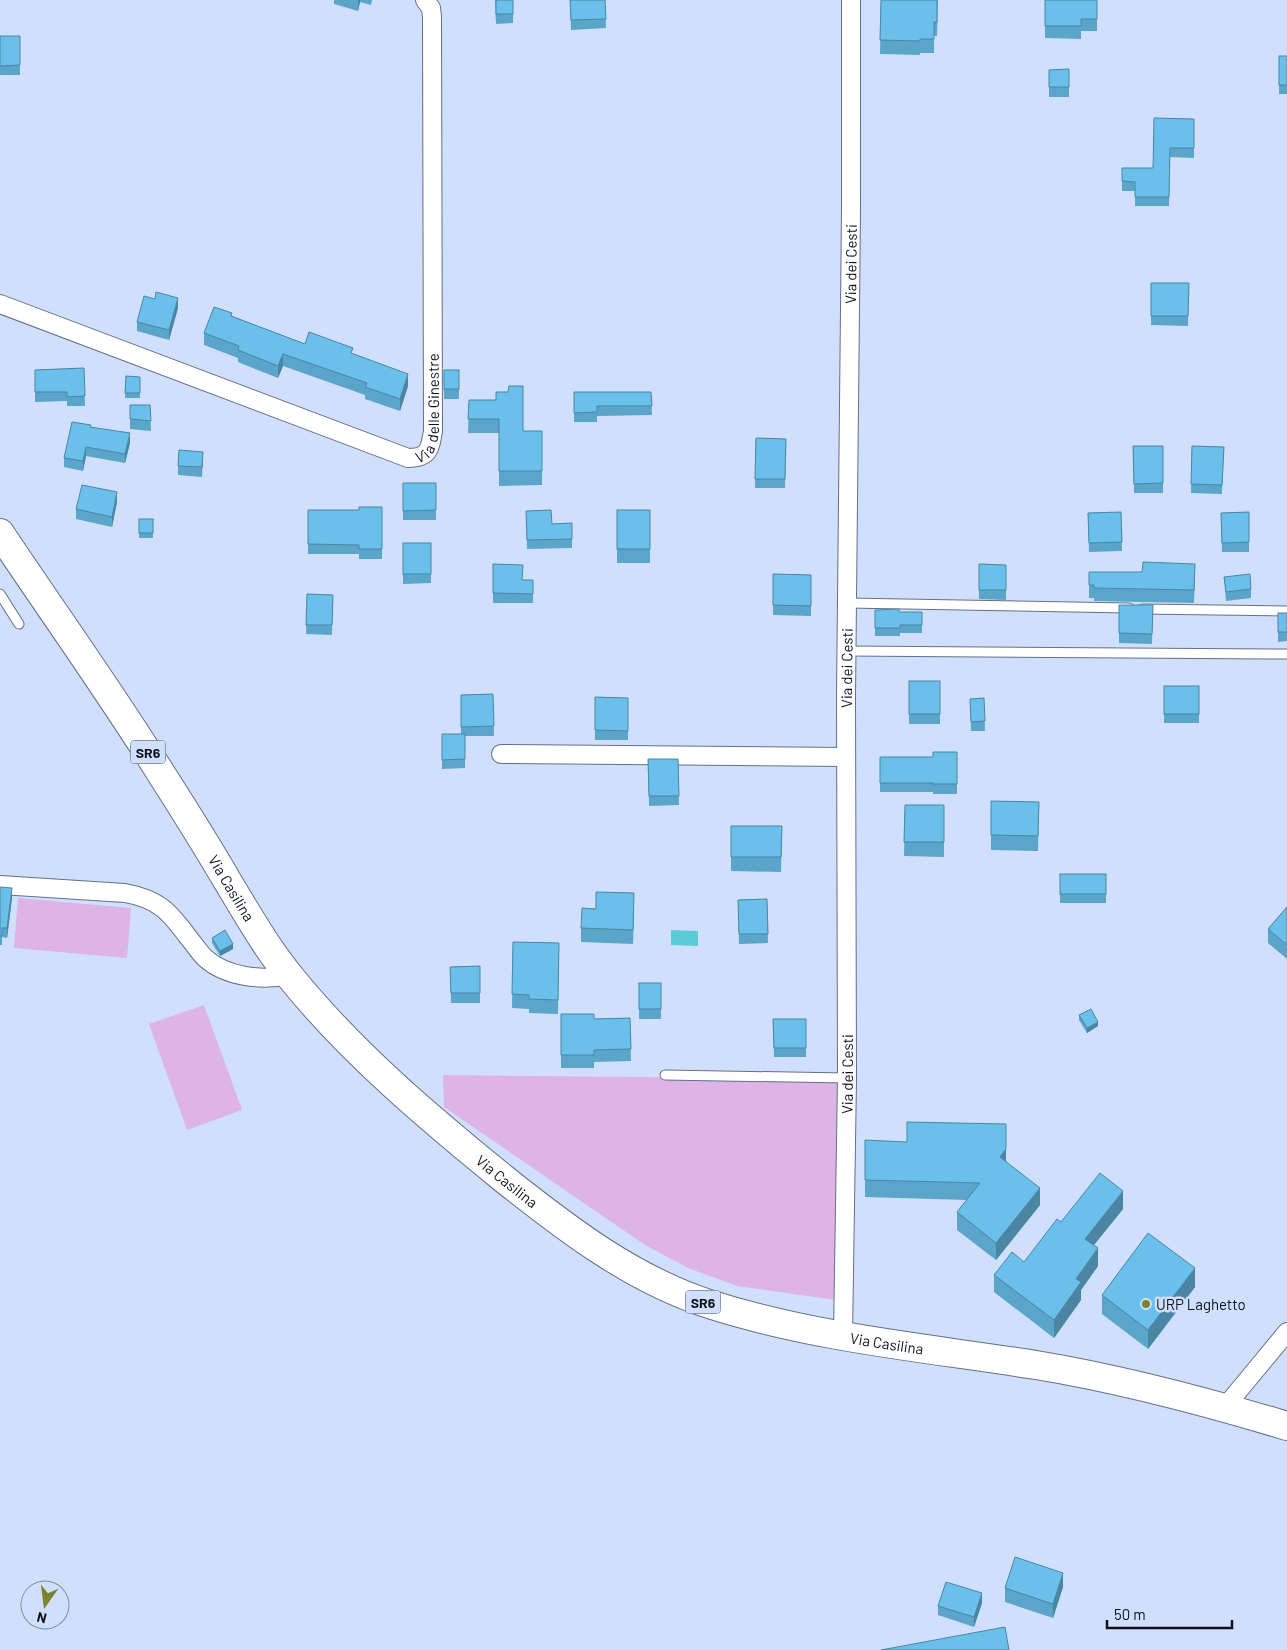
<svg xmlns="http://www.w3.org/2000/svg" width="1287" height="1650" viewBox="0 0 1287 1650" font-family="Barlow,sans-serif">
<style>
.green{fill:#deb3e5}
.water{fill:#59ccd5}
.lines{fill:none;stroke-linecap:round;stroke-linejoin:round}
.lane-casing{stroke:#627089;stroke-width:11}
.street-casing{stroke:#627089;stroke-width:20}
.primary-casing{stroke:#627089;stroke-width:30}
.lane{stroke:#fff;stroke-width:9}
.street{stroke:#fff;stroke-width:18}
.primary{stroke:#fff;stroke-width:28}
.wall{fill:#5ba5ca}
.shaded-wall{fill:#4a86a4}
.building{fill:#6ac0eb;stroke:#4a86a4}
.poi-dot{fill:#7d822d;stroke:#d0e0fc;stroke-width:2}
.labels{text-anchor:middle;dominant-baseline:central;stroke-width:5;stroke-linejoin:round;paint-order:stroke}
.shield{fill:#d0e0fc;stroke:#474f5e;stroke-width:1}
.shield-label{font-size:14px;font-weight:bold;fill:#0c111b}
.street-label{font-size:15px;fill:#0c111b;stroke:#d0e0fc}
.poi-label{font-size:15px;fill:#0c111b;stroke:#d0e0fc;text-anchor:start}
</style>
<rect width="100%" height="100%" fill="#d0e0fc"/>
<!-- green -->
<g class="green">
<polygon points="18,898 131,908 127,958 14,948"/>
<polygon points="204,1005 242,1110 187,1130 149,1024"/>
<polygon points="443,1075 834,1079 837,1081 836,1300 737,1286 688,1268 645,1245 444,1107"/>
</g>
<!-- water -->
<polygon class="water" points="671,930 698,931 698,946 671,945"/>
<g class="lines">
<!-- lane casing -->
<g class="lane-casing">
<g id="lane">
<polyline points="0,594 19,624"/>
<polyline points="847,603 1129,608"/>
<polyline points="1142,609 1287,611"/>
<polyline points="846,651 1287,654"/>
<polyline points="665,1075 847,1078"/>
</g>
</g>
<!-- street casing -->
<g class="street-casing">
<g id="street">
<path id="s1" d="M0,304L408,458C429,458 430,449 433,431L432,17L431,8L425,0"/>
<polyline points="501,754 846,757"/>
<path d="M0,885L125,893C158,899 169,911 188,937C194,944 199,952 205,958C226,977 262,981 289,975"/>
<path id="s2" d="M843,1336L847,1078L846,696L851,211V0"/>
<polyline points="1225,1407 1287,1332"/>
</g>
</g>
<!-- primary casing -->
<g class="primary-casing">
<g id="primary">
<path id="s3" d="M0,533C54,614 111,693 162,775C185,811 207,846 228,882C248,915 267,949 292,979C353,1054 429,1118 504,1179C567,1229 632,1279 709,1304C815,1338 927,1348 1036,1365C1121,1379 1204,1401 1287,1426"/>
</g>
</g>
<!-- lane -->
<use href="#lane" class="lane"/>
<!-- street -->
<use href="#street" class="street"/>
<!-- primary -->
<use href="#primary" class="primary"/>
</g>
<!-- wall -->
<g class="wall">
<polygon points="334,0 372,0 371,5 360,2 358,11 334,4"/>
<polygon points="495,0 513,0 513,23 496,24"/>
<polygon points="570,0 605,0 606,28 571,30"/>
<polygon points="881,0 938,0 937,36 934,36 934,53 920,53 920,55 880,54"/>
<polygon points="1045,0 1097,0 1097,31 1081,31 1081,39 1045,38"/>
<rect x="0" y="36" width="20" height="39"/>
<rect x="1279" y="56" width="8" height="38"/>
<polygon points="1069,69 1069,97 1049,97 1049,70"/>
<polygon points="1194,119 1194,158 1170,157 1169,206 1135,206 1135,191 1122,191 1122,168 1153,168"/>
<polygon points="1151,283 1189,283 1188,326 1151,325"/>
<polygon points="178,308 169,340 137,331 137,322"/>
<polygon points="232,316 305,344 353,354 408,386 400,411 365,399 365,395 283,366 278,378 238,362 238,358 204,345 204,333"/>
<polygon points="84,368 85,406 67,406 67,401 35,402 35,370"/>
<rect x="444" y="370" width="15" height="29"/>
<polygon points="126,376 140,377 140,398 125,398"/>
<polygon points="574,392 651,392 652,415 597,416 597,422 574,422"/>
<polygon points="469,400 523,431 542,431 542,485 499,486 499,433 468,433"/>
<polygon points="130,405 150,405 151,431 130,429"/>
<polygon points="91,427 130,443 125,463 86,456 83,471 64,467 64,458"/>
<polygon points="756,438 786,439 785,488 755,488"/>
<polygon points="1133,446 1163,446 1163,493 1134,493"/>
<polygon points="1192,446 1224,447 1222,494 1191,493"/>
<polygon points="203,461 202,477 178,475 178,466"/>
<rect x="403" y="483" width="33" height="37"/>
<polygon points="117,502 112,527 76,519 76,509"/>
<polygon points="382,507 382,559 359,559 359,554 308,554 308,510 359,510"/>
<rect x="617" y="510" width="33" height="53"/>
<polygon points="526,511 552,524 572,523 572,548 527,549"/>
<polygon points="1121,512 1122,551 1089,552 1088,513"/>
<polygon points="1249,512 1249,552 1222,552 1221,513"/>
<rect x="139" y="519" width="14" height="19"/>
<polygon points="403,543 431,543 431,583 403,584"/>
<polygon points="493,564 523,580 533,580 533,603 493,603"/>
<polygon points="979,564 1006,565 1006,600 979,599"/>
<polygon points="1089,572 1195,577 1194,603 1094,601 1094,598 1089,598"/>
<polygon points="773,574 811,575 811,616 773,615"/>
<polygon points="1224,577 1251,589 1251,598 1226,601"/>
<polygon points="307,594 333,595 332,635 306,634"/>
<polygon points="1119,605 1153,605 1152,644 1119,643"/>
<polygon points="875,610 899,612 922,612 922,633 900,633 900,636 875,636"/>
<polygon points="1278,613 1287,613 1287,641 1278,642"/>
<rect x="909" y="681" width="31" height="43"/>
<rect x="1164" y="686" width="35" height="37"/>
<polygon points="493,694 494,736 465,736 465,768 442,769 442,734 461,734 461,695"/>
<polygon points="595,697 628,698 628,740 595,740"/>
<polygon points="984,698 985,731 971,731 970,699"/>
<polygon points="957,752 957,794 933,794 933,792 880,792 880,757 933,757"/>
<polygon points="648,759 678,759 679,805 649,806"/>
<polygon points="991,801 1039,802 1038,851 991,850"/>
<polygon points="905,805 944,805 944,857 904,856"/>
<polygon points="731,826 782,826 781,872 731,871"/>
<rect x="1060" y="874" width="46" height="29"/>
<polygon points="0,887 12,898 7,938 2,937 2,945 0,945"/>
<polygon points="767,899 768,943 739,944 738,900"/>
<polygon points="634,907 633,944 581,942 581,928 596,909"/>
<polygon points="1287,907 1287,959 1268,943 1268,929"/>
<polygon points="212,938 233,949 220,956 212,943"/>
<polygon points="513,942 559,943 558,1014 529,1013 529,1009 512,1008"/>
<polygon points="480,966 480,1003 451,1003 450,967"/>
<rect x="639" y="983" width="22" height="36"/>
<polygon points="561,1014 594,1019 630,1018 631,1061 594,1062 594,1068 561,1068"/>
<polygon points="1079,1015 1098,1026 1087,1033 1079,1020"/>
<polygon points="773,1019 806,1019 806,1057 774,1057"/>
<polygon points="865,1140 1006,1161 1040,1205 996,1260 957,1230 957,1212 967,1200 865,1197"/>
<polygon points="1123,1209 1094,1245 1098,1266 1081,1290 1081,1300 1054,1338 994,1292 994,1275 1024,1262 1061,1222"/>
<polygon points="1195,1287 1148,1349 1102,1314 1102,1295"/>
<polygon points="1063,1587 1053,1618 1005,1602 1005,1588"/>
<polygon points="982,1603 974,1627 938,1615 938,1606"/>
</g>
<!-- shaded-wall -->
<g class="shaded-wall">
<polygon points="358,0 360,0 360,2 358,11"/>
<polygon points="178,298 178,308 169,340 169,330"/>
<polygon points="283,354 283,366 278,378 278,366"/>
<polygon points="408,374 408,386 400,411 400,399"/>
<polygon points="130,433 130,443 125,463 125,454"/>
<polygon points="86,447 86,456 83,471 83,461"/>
<polygon points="117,492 117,502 112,527 112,517"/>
<polygon points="12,888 12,898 7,938 7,928"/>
<polygon points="233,944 233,949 220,956 220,951"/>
<polygon points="1098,1022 1098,1026 1087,1033 1087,1028"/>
<polygon points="1006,1142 1006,1167 1000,1157"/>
<polygon points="1040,1188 1040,1205 996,1260 996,1243"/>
<polygon points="1123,1191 1123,1209 1085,1256 1085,1239"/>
<polygon points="1098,1248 1098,1266 1081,1290 1081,1300 1054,1338 1054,1320 1076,1279"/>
<polygon points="1195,1268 1195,1287 1148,1349 1148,1330"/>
<polygon points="1063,1573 1063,1587 1053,1618 1053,1604"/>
<polygon points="982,1593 982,1603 974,1627 974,1617"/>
</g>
<!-- building -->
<g class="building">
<rect x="496" y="0" width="17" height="14"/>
<polygon points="570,0 605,0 606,19 571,20"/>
<polygon points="881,0 937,0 937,22 934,22 934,39 920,39 920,41 880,40"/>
<polygon points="1045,0 1097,0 1097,19 1081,19 1081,26 1045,26"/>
<polygon points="0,36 20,36 20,65 0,66"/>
<rect x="1279" y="56" width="8" height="29"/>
<polygon points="1069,69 1069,87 1049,87 1049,70"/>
<polygon points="1154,118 1194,119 1194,148 1170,148 1169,197 1135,197 1135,182 1122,181 1122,168 1153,168"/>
<polygon points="1151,283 1189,283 1188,316 1151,316"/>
<polygon points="156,292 178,298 169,330 137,322 144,296 155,299"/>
<polygon points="214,307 232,313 231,316 305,344 309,332 353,348 351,353 408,374 400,399 365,387 367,383 283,354 278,366 238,350 239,346 204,333"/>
<polygon points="84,368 85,396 67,397 67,392 35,392 35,370"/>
<rect x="444" y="370" width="15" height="19"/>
<polygon points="126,376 140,377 140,393 125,393"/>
<polygon points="509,386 523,386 523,431 542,431 542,471 499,471 499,419 468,419 469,400 496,400 496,392 508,392"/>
<polygon points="574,392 651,392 652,406 597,406 597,412 574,413"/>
<polygon points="130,405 150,405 151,421 130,419"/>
<polygon points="72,422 91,425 90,427 130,433 125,454 86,447 83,461 64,458"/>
<polygon points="756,438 786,439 785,479 755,479"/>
<polygon points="1133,446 1163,446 1163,483 1134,484"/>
<polygon points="1192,446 1224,447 1222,485 1191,484"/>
<polygon points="179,450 203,452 202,467 178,466"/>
<polygon points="403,483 436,483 436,510 403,511"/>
<polygon points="82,485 117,492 112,517 76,509"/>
<polygon points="359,507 382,507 382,549 359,549 359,545 308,544 308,510 359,510"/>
<polygon points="551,510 552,524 572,523 572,539 527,540 526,511"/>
<rect x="617" y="510" width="33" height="39"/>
<polygon points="1121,512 1122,542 1089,543 1088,513"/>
<polygon points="1249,512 1249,542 1222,543 1221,513"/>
<rect x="139" y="519" width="14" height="14"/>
<rect x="403" y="543" width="28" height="31"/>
<polygon points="1143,562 1195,564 1194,590 1094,588 1094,585 1089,585 1089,572 1142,572"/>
<polygon points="493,564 523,565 522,580 533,580 533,594 493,593"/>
<polygon points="979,564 1006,565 1006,590 979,590"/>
<polygon points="773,574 811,575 811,606 773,605"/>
<polygon points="1250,574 1251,589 1226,592 1224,577"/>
<polygon points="307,594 333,595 332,625 306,625"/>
<polygon points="1119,605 1153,605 1152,634 1119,633"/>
<polygon points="899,609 899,612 922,612 922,625 900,625 900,628 875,628 875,610"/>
<rect x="1278" y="613" width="9" height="19"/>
<rect x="909" y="681" width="31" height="33"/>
<rect x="1164" y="686" width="35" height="28"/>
<polygon points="493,694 494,726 461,727 461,695"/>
<polygon points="595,697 628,698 628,731 595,730"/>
<polygon points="984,698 985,721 971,722 970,699"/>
<polygon points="442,734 465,734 465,759 442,760"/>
<polygon points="933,752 957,752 957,784 933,784 933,783 880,783 880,757 933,757"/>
<polygon points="648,759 678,759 679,796 649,796"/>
<polygon points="991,801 1039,802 1038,836 991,835"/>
<polygon points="905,805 944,805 944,842 904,842"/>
<polygon points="731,826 782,826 781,857 731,857"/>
<rect x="1060" y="874" width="46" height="20"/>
<polygon points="0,887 12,888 7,928 2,928 2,936 0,936"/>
<polygon points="596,892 634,893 633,930 581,928 582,908 596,909"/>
<polygon points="767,899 768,934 739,934 738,900"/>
<polygon points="1287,907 1287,945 1268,929"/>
<polygon points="225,930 233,944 220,951 212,938"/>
<polygon points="513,942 559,943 558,1000 529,999 529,995 512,994"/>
<polygon points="480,966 480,993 451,993 450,967"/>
<rect x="639" y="983" width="22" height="26"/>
<polygon points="1091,1009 1098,1022 1087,1028 1079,1015"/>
<polygon points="561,1014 594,1014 594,1019 630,1018 631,1049 594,1050 594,1055 561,1055"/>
<polygon points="773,1019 806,1019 806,1048 774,1048"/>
<polygon points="907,1122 1006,1124 1006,1149 1000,1157 1040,1188 996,1243 957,1212 980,1183 865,1180 865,1140 907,1142"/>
<polygon points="1100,1173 1123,1191 1085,1239 1098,1248 1076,1279 1081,1282 1054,1320 994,1275 1012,1252 1024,1262 1057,1219 1061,1222"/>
<polygon points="1148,1233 1195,1268 1148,1330 1102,1295"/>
<polygon points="1015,1557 1063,1573 1053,1604 1005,1588"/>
<polygon points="946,1582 982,1593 974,1617 938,1606"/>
<polygon points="1005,1627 1009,1650 881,1650"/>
</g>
<!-- markers -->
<circle class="poi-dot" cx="1146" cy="1304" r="5"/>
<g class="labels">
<!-- shield labels -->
<g class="shield">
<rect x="130.5" y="740.5" width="35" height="23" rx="4"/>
<rect x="685.5" y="1290.5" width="35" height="23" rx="4"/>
</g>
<g class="shield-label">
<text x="148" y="752">SR6</text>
<text x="703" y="1302">SR6</text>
</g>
<!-- street labels -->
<g class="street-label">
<text stroke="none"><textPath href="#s2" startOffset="1072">Via dei Cesti</textPath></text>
<text stroke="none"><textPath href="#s1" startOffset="500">Via delle Ginestre</textPath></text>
<text stroke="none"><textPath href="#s2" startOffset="668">Via dei Cesti</textPath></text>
<text stroke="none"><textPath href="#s3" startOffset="424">Via Casilina</textPath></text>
<text stroke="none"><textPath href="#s2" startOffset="262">Via dei Cesti</textPath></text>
<text stroke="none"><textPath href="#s3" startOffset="829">Via Casilina</textPath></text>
<text stroke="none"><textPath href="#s3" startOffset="1249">Via Casilina</textPath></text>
</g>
<!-- poi labels -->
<g class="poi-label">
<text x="1156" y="1304">URP Laghetto</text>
</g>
</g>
<!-- north arrow -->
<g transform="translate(45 1605) rotate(194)"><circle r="24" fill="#d0e0fc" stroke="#828da2"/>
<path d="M0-4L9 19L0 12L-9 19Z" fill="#7d822d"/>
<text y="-8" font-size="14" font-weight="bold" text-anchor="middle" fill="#0c111b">N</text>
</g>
<!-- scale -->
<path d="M1107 1620v8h125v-8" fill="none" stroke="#0c111b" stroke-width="2.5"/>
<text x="1114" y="1620" font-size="15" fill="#0c111b" stroke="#d0e0fc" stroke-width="4" paint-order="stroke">50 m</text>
</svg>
